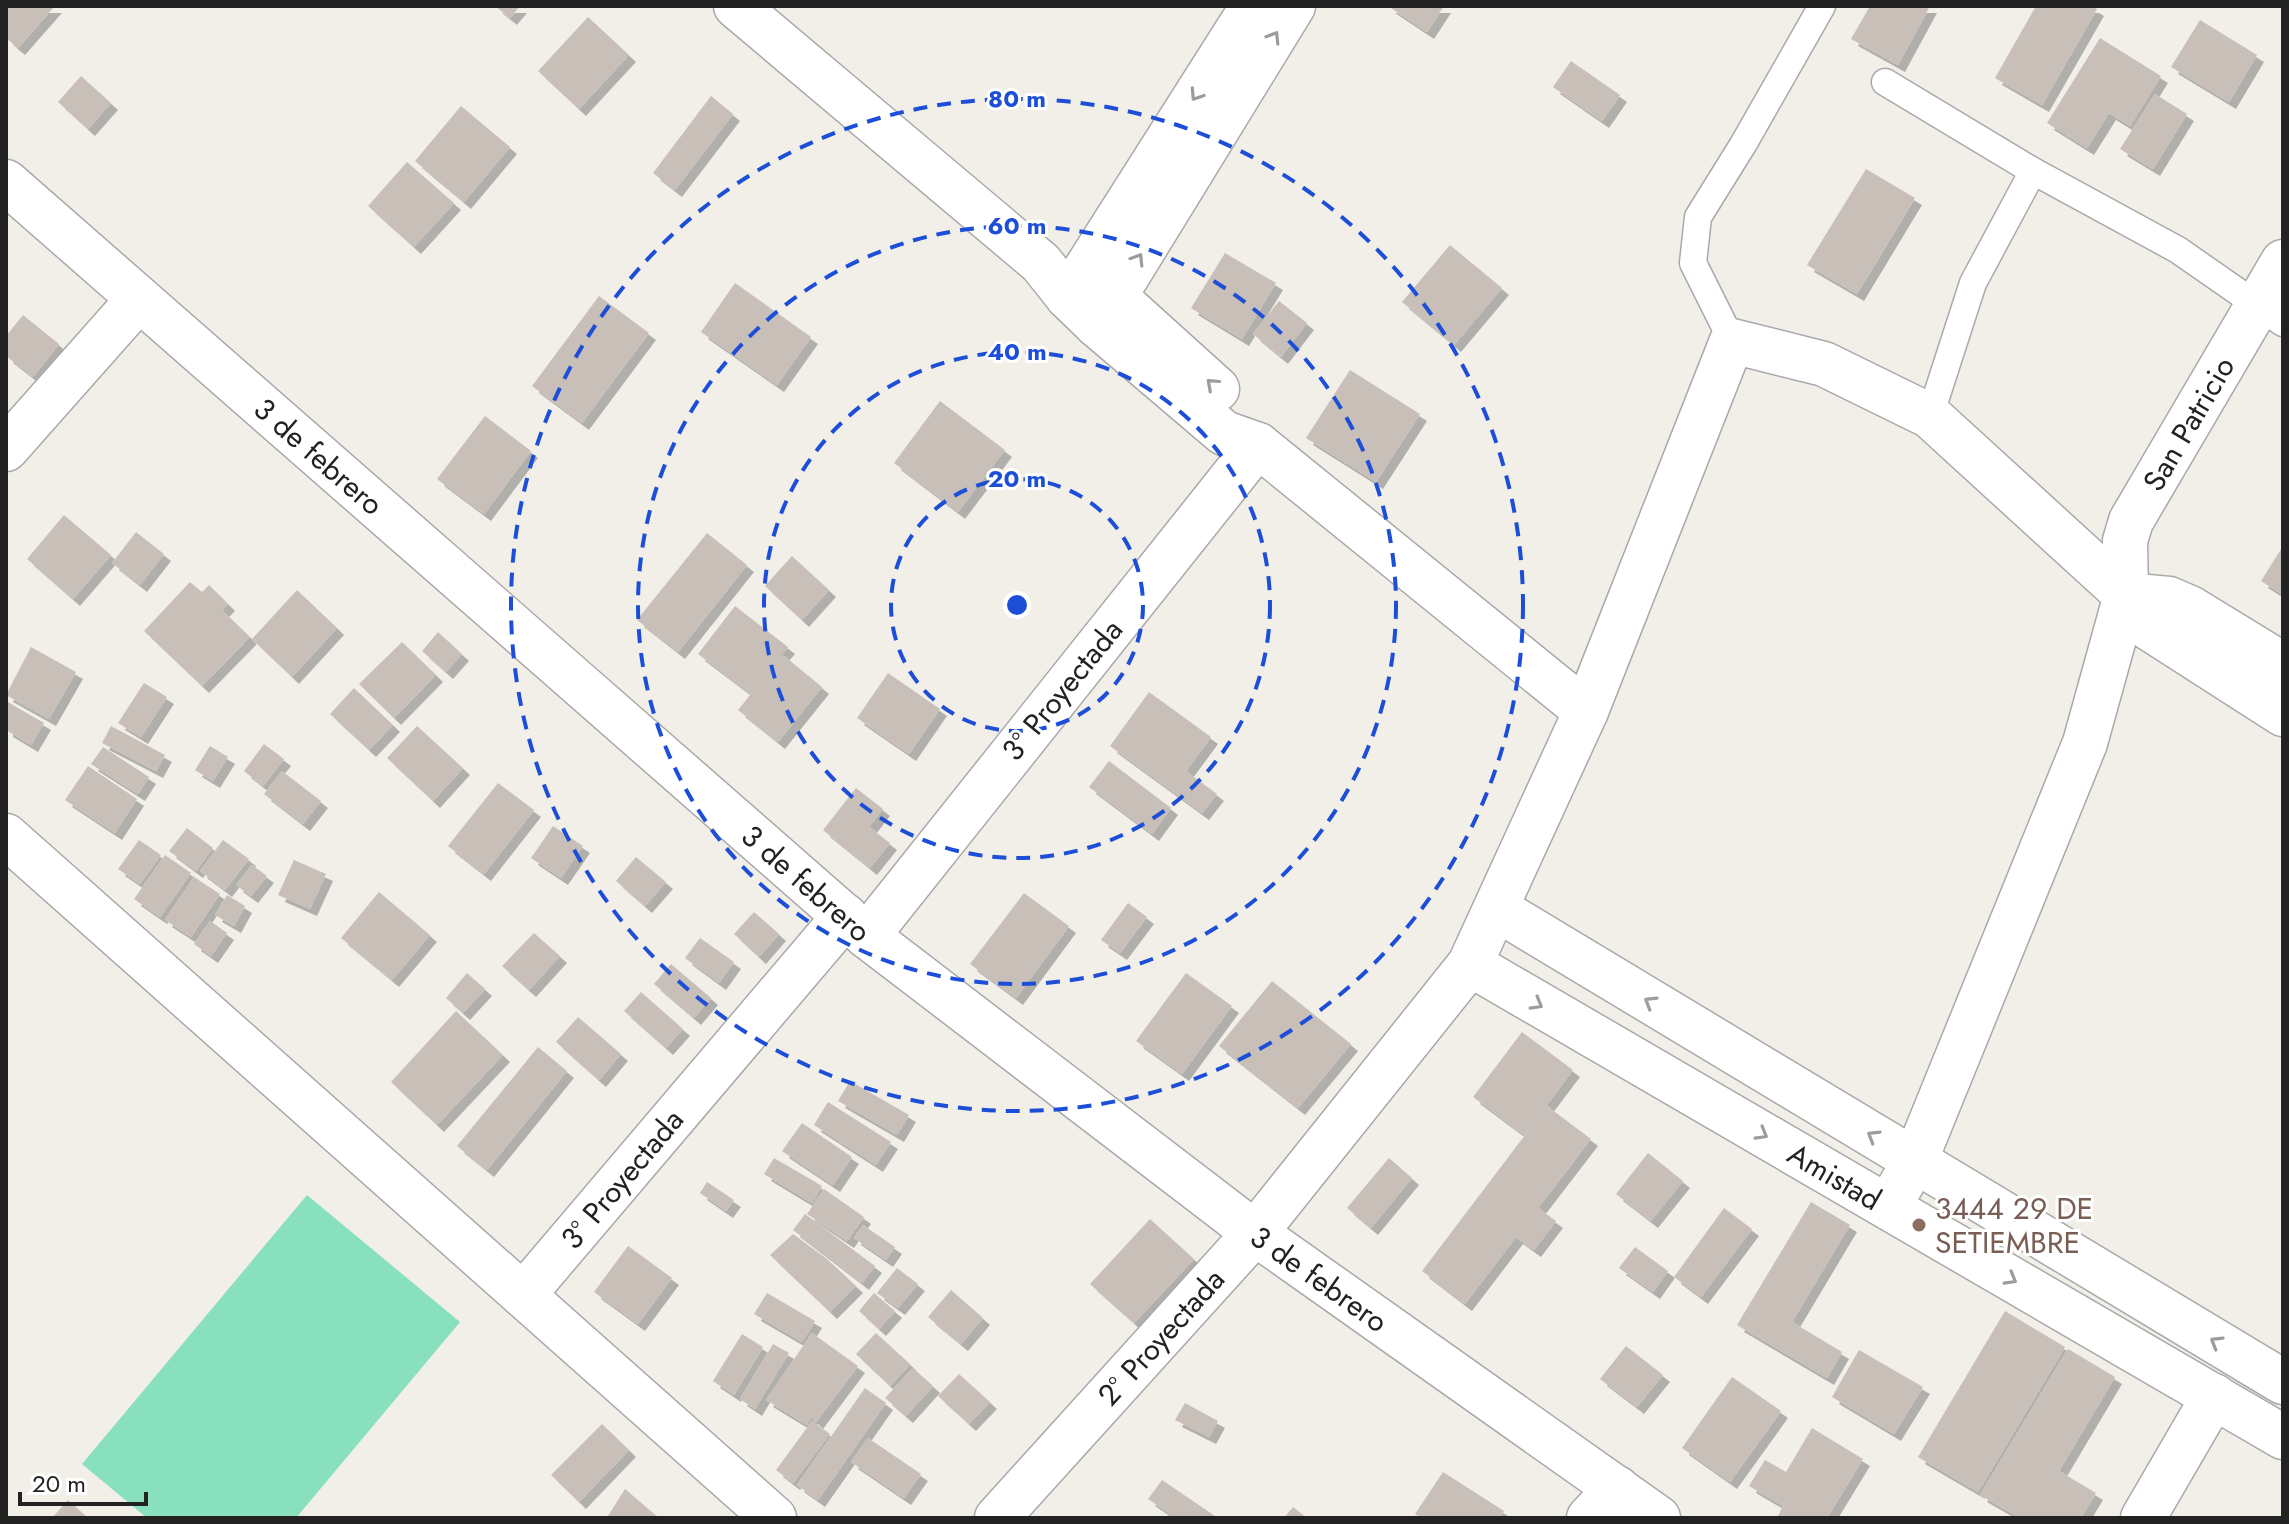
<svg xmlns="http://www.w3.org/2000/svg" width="2289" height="1524" viewBox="0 0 2289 1524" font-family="Jost,sans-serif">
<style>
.pitch{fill:#88e0be}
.building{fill:#c7bfb8;filter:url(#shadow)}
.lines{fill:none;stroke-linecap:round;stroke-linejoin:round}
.service-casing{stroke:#a9a9a9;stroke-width:29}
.minor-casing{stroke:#a9a9a9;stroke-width:47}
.service{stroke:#fff;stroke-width:26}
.minor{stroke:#fff;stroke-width:44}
.oneway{stroke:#9c9c9c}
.ring{fill:none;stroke:#1d4ed8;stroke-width:4;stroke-dasharray:14 10}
.education-dot{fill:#8d6e63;stroke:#fff;stroke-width:3}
.labels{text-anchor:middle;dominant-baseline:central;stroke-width:6;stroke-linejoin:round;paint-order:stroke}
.street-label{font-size:30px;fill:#222;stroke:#fff}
.education-label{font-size:30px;fill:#785e54;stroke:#fff;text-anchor:start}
.centre{fill:#1d4ed8;stroke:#fff;stroke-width:4}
.ring-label{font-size:24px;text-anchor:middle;font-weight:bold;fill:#1d4ed8;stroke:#fff;stroke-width:6;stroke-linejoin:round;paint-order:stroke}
</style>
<defs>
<filter id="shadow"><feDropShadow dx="7" dy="7" stdDeviation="0" flood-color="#0004"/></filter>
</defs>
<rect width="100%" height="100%" fill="#f2efe9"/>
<!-- pitch -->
<polygon class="pitch" points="307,1195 460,1322 296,1518 147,1518 82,1464"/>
<!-- building -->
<g class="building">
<polygon points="6,6 55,6 18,48 6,38"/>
<polygon points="495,6 520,6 510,18"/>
<polygon points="1388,6 1444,6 1427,32"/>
<polygon points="1870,6 1930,6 1898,65 1851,39"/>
<polygon points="2036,6 2092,6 2097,9 2042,105 1995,78"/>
<polygon points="588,17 629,55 579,109 538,71"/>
<polygon points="2200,20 2257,55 2229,102 2171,67"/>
<polygon points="2100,38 2161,76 2130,126 2109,113 2087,148 2047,123"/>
<polygon points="1571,61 1620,95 1602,121 1553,87"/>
<polygon points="81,76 111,103 88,129 58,102"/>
<polygon points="2155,94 2187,114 2153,169 2120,149"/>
<polygon points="711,96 733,114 675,190 653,173"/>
<polygon points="461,106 510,147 464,202 415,161"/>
<polygon points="407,162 454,203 414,247 368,206"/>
<polygon points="1866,169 1915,198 1857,294 1807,265"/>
<polygon points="1450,245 1502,288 1454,345 1402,302"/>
<polygon points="1225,253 1276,283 1242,339 1191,308"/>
<polygon points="735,283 811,337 777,385 701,332"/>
<polygon points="599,296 649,333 582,423 532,386"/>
<polygon points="1279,301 1307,323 1281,357 1253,334"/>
<polygon points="23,315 59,344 33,377 6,356 6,336"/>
<polygon points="1350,370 1420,414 1376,482 1306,438"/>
<polygon points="940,401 1005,450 958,512 894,463"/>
<polygon points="485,416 531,451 484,514 437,479"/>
<polygon points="64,515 111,555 73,599 27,559"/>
<polygon points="136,532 164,554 140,585 112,563"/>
<polygon points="707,533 747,565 678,652 637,620"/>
<polygon points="2283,546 2283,595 2261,581"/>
<polygon points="792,556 829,590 802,620 765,586"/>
<polygon points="190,582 202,592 209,585 228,604 222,610 250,637 202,686 144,631"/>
<polygon points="297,590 337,628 292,677 252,639"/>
<polygon points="735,606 788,647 775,662 783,655 822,687 778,742 738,710 751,694 698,654"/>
<polygon points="438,632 462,654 446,672 422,651"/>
<polygon points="402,642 436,675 394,718 359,684"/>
<polygon points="31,647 76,672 49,719 6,695"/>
<polygon points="888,673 940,709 909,754 857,718"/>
<polygon points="144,683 167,697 141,737 118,723"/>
<polygon points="354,688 393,725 369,750 330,714"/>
<polygon points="1149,692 1211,737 1186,771 1217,794 1202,813 1110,746"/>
<polygon points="6,701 44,723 31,745 6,730"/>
<polygon points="111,726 165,755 156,771 102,743"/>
<polygon points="417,726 463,768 433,801 387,758"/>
<polygon points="264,744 284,759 263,786 244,771"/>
<polygon points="210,746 228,757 213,781 195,770"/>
<polygon points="103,747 149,777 138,794 91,764"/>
<polygon points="1109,761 1171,808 1152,834 1089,787"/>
<polygon points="88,766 137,799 115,833 65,800"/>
<polygon points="282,771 321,801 303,824 264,794"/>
<polygon points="498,783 534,810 484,874 448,846"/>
<polygon points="856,788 883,809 869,827 890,843 870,868 823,830"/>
<polygon points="553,826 583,846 561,878 531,858"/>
<polygon points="187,828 213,848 196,871 169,851"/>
<polygon points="139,840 161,855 140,884 118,869"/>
<polygon points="223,840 249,859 225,890 200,871"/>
<polygon points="165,855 191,873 160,917 134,899"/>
<polygon points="636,857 666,882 645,906 616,881"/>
<polygon points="294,860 326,874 310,909 278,895"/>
<polygon points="252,865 267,876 251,896 236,885"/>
<polygon points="194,877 220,894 191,937 165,920"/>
<polygon points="379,892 430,935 392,980 341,938"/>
<polygon points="1024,893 1069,926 1016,998 970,964"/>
<polygon points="227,895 245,906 234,926 215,915"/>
<polygon points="1128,903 1147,917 1120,953 1101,940"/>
<polygon points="754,912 779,934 759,957 734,934"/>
<polygon points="210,921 227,933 211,956 194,944"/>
<polygon points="534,933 560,956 529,990 502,966"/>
<polygon points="700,938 734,962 719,983 685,958"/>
<polygon points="671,964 711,998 694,1018 654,984"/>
<polygon points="467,973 485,989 463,1013 446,998"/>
<polygon points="1186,973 1232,1006 1182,1074 1136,1041"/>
<polygon points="1272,981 1351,1044 1298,1108 1219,1046"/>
<polygon points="641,992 683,1029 666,1048 624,1011"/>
<polygon points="456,1011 503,1055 437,1125 391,1082"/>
<polygon points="578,1017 621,1054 599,1080 556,1042"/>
<polygon points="1522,1032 1573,1070 1524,1135 1473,1097"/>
<polygon points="538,1047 567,1071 487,1170 457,1146"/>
<polygon points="850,1081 909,1115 897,1135 838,1101"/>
<polygon points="828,1102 891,1142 876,1165 814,1125"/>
<polygon points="1547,1106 1591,1139 1538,1208 1556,1221 1534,1250 1516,1237 1465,1304 1422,1271"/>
<polygon points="802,1123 852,1157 833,1185 782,1151"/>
<polygon points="1648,1153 1683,1181 1651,1221 1616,1194"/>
<polygon points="774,1158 822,1186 812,1203 764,1174"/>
<polygon points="1389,1158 1412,1178 1371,1228 1347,1208"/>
<polygon points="707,1182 734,1200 726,1211 700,1193"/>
<polygon points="824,1189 864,1217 847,1241 807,1214"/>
<polygon points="1811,1202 1850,1225 1792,1322 1842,1352 1827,1378 1737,1325"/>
<polygon points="1724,1208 1752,1229 1701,1297 1674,1277"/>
<polygon points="805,1214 875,1266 862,1283 793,1230"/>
<polygon points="1150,1219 1194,1259 1134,1323 1090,1284"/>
<polygon points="863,1225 895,1247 886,1260 854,1238"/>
<polygon points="793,1234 827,1259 856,1286 830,1312 770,1255"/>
<polygon points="628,1246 672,1278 638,1324 594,1292"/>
<polygon points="1635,1247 1668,1271 1653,1292 1619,1268"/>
<polygon points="897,1268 918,1284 898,1308 877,1293"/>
<polygon points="951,1290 983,1318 961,1344 928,1317"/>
<polygon points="767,1293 815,1321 802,1342 754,1314"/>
<polygon points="874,1293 895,1311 879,1329 859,1311"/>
<polygon points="2005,1311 2065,1347 1978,1492 1918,1457"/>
<polygon points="812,1333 858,1366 816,1422 811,1417 807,1425 766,1400"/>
<polygon points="876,1333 910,1364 890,1386 856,1354"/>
<polygon points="742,1334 763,1347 734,1395 713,1381"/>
<polygon points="773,1344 789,1353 755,1409 740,1399"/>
<polygon points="1626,1346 1663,1375 1637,1407 1600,1379"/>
<polygon points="2068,1349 2115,1377 2059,1471 2096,1493 2081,1518 2020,1518 1980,1495"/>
<polygon points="1859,1350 1923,1387 1894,1434 1832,1397"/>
<polygon points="913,1368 933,1386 906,1416 885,1398"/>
<polygon points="959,1374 990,1402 969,1424 938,1396"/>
<polygon points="1732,1377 1781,1411 1730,1482 1682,1448"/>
<polygon points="865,1388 886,1403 818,1500 797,1485"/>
<polygon points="1185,1403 1218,1421 1209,1437 1175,1420"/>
<polygon points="812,1421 830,1434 793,1483 776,1470"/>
<polygon points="602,1424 629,1450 579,1502 551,1475"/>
<polygon points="1812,1428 1863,1459 1827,1518 1777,1518 1783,1506 1749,1486 1765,1460 1786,1472"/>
<polygon points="868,1438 921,1474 904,1498 851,1462"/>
<polygon points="1443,1472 1504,1511 1499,1518 1422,1518 1415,1514"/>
<polygon points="1162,1480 1218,1518 1176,1518 1148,1499"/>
<polygon points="625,1489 659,1518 611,1518 608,1516"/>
<polygon points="68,1500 88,1518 52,1518"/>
<polygon points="1293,1507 1307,1518 1284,1518"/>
</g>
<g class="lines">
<!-- service casing -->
<g class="service-casing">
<g id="service">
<polyline points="1885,82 2033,171 2178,250 2283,323"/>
<polyline points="1732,341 1693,263 1698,217 1744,143 1822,6"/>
<polyline points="1930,416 1973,283 2033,171"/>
</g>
</g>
<!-- minor casing -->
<g class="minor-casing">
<g id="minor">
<polyline points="736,6 1041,263 1068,297 1097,325 1224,433 1258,445 1586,711"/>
<path id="s1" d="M6,182L867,936L1255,1233L1658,1518"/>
<polyline points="1093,277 1217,389"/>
<polyline points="1068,297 1253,6"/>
<polyline points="1097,325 1293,6"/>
<polyline points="6,449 138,300"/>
<polyline points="2126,595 2169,599 2190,608 2283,665"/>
<polyline points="6,836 774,1518"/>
<polyline points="1497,909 2283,1382"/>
<polyline points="867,936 1258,445"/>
<path id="s2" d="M1470,964L2283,1437"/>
<path id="s3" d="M1888,1207L1915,1161L2085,743L2126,595L2125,541L2131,521L2283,262"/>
<polyline points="523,1295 845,916"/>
<polyline points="997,1518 1255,1233 1470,964 1586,711 1732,341 1824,364 1930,416 2126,595 2149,628 2283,714"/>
<polyline points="1589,1518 1617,1488"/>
<polyline points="2143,1518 2214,1396"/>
</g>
</g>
<!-- service -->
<use href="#service" class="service"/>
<!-- minor -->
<use href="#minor" class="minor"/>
</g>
<!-- one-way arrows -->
<defs><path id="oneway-chevron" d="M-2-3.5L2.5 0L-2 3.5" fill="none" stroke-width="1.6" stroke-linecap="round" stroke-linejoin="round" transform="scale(2)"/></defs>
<g class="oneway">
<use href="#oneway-chevron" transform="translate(1274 37) rotate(-58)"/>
<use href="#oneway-chevron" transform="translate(1196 95) rotate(123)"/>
<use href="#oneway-chevron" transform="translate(1138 259) rotate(-58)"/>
<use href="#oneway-chevron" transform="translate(1212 384) rotate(-138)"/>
<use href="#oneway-chevron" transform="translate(1650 1002) rotate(-149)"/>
<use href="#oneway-chevron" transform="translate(1537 1004) rotate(30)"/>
<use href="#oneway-chevron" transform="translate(1762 1134) rotate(30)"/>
<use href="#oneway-chevron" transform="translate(1873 1136) rotate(-149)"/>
<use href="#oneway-chevron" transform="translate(2011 1279) rotate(30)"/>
<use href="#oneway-chevron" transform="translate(2216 1342) rotate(-149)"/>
</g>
<!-- distance rings -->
<g class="ring">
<circle cx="1017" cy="605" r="126"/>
<circle cx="1017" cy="605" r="253"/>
<circle cx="1017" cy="605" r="379"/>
<circle cx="1017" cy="605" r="506"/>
</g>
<!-- markers -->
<circle class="education-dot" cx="1919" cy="1225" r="8"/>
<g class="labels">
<!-- street labels -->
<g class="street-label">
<text stroke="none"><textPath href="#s3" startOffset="846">San Patricio</textPath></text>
<text stroke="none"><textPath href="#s1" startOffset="416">3 de febrero</textPath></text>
<text transform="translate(1062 690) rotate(-51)">3º Proyectada</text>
<text stroke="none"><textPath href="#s1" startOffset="1064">3 de febrero</textPath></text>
<text stroke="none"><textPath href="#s2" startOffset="422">Amistad</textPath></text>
<text transform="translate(622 1179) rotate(-50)">3º Proyectada</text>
<text stroke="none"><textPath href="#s1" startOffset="1712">3 de febrero</textPath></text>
<text transform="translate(1161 1337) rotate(-48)">2º Proyectada</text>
</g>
<!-- education labels -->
<g class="education-label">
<text x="1935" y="1208">3444 29 DE<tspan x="1935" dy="34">SETIEMBRE</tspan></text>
</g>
</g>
<circle cx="1017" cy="605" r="12" class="centre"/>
<g class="ring-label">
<text x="1017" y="107">80 m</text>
<text x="1017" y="234">60 m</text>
<text x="1017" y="360">40 m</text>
<text x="1017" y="487">20 m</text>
</g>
<!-- border -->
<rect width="2289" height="1524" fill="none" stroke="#222222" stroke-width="16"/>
<!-- scale -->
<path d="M20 1492v12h126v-12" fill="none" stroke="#222222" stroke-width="4"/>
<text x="32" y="1492" font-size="24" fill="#222222" stroke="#ffffff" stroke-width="6" paint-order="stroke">20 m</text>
</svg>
